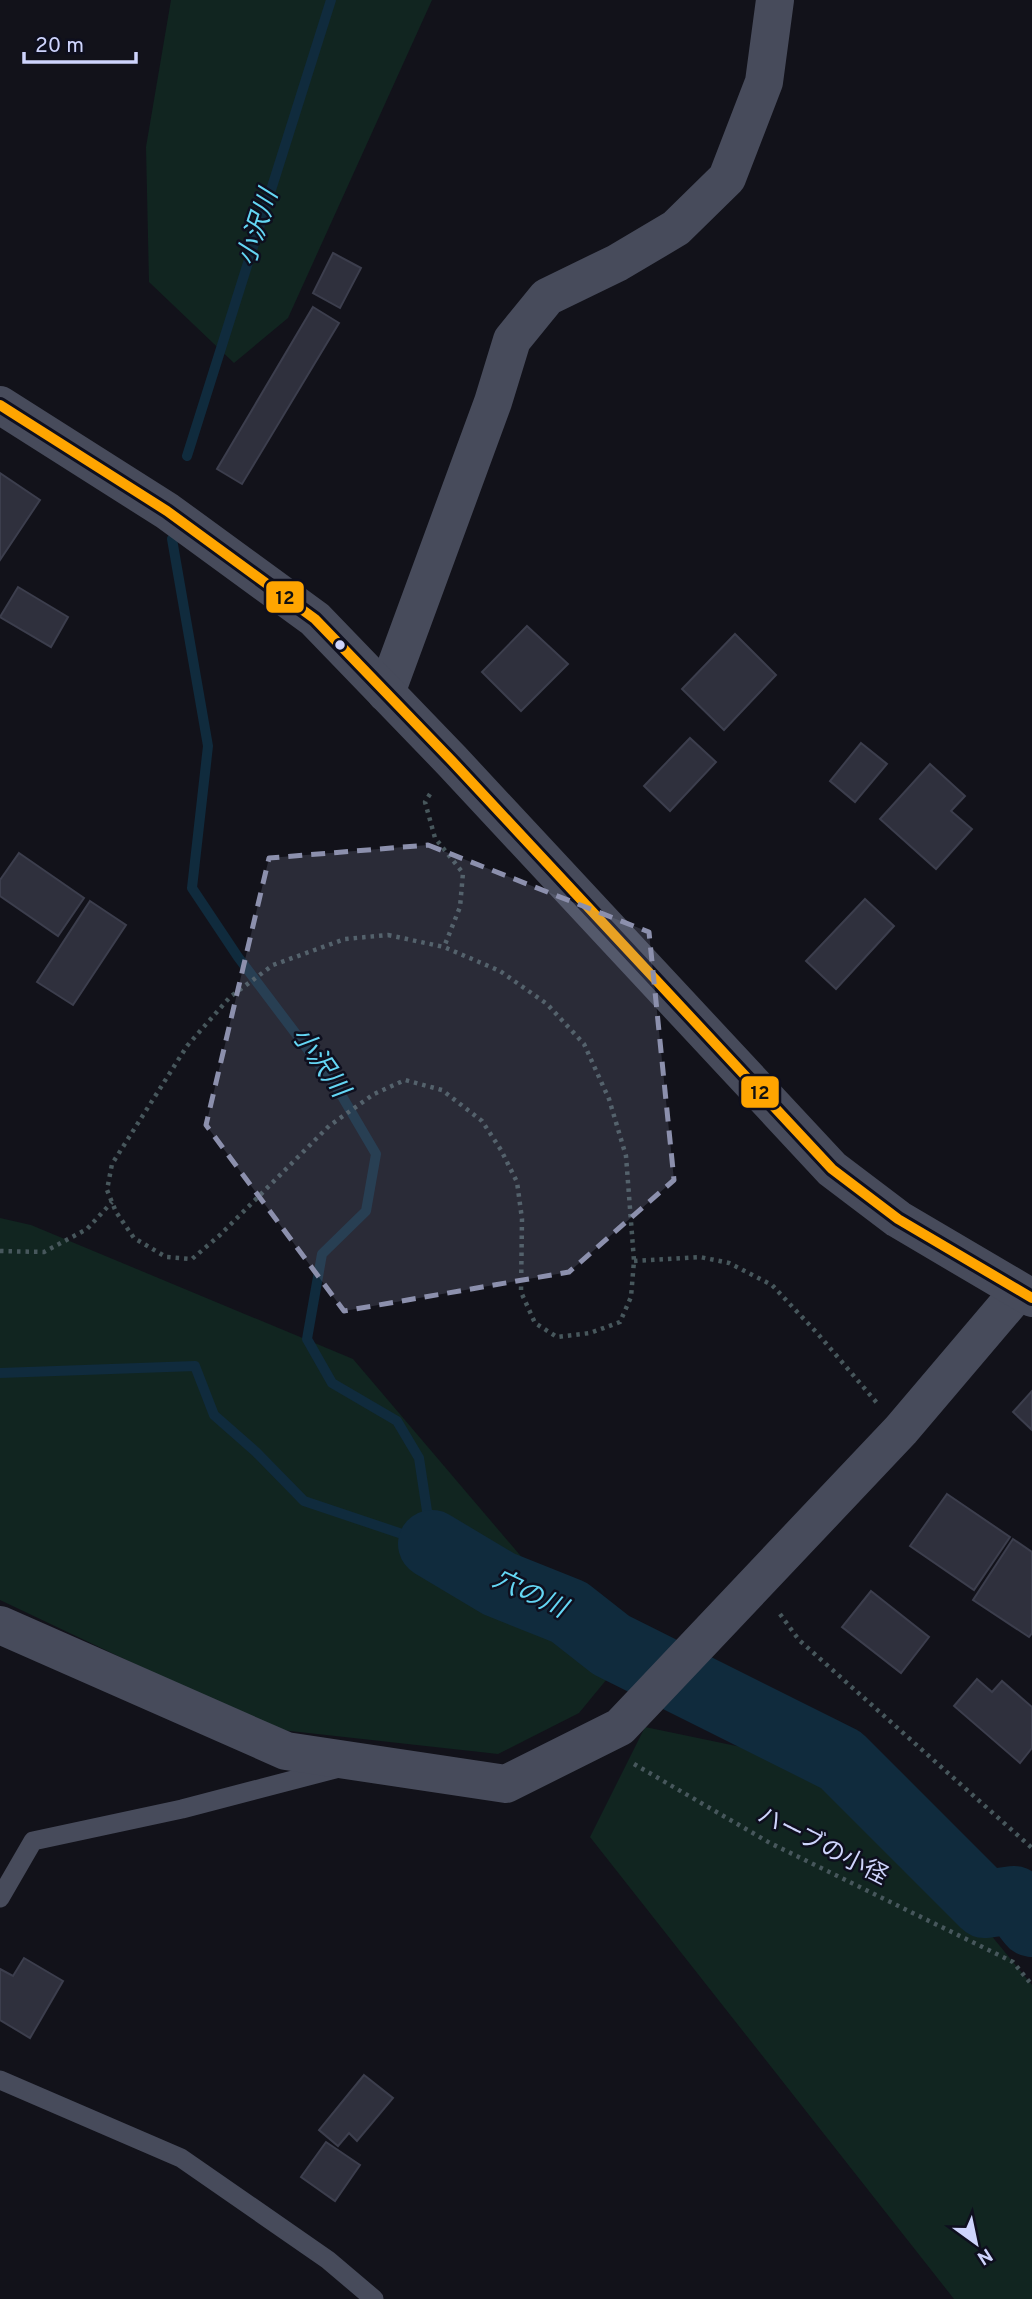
<svg xmlns="http://www.w3.org/2000/svg" width="1032" height="2299" viewBox="0 0 1032 2299" font-family="Overpass,'Noto Sans JP',sans-serif">
<style>
.green{fill:#112520}
.lines{fill:none;stroke-linecap:round;stroke-linejoin:round}
.stream{stroke:#102b3d;stroke-width:10}
.river{stroke:#102b3d;stroke-width:68}
.building{fill:#2f303d;stroke:#3c3e4d;stroke-width:2}
.path{stroke:#47575c;stroke-width:4.5;stroke-dasharray:3.5 5;stroke-linecap:butt}
.service{stroke:#474b5b;stroke-width:19}
.minor{stroke:#474b5b;stroke-width:38}
.tertiary{stroke:#474b5b;stroke-width:38}
.bus-1-casing{stroke:#0e0f1e;stroke-width:16}
.bus-1{stroke:#ffa500;stroke-width:10}
.marked{fill:#8c90ad;fill-opacity:0.2;stroke:#8c90ad;stroke-width:5;stroke-dasharray:14 9;stroke-linejoin:round}
.bus-dot{fill:#ced4fc;stroke:#0e0f1e;stroke-width:2.5}
.labels{text-anchor:middle;dominant-baseline:central;stroke-width:5;stroke-linejoin:round;paint-order:stroke}
.street-label{font-size:24px;fill:#ced4fc;stroke:#0e0f1e}
.water-label{font-size:26px;font-style:italic;fill:#64d6f4;stroke:#0e0f1e}
.line-badge{stroke:#0e0f1e;stroke-width:2.5}
.pale-badge-label{font-size:19px;text-anchor:middle;font-weight:bold;fill:#111}
</style>
<rect width="100%" height="100%" fill="#12121a"/>
<!-- green -->
<g class="green">
<polygon points="171,0 432,0 288,318 234,363 149,282 146,147"/>
<polygon points="0,1218 31,1225 353,1359 616,1668 579,1713 498,1754 272,1729 0,1600"/>
<polygon points="645,1727 779,1755 939,1872 1032,1985 1032,2299 954,2299 590,1837"/>
</g>
<g class="lines">
<!-- stream -->
<g class="stream">
<polyline points="187,456 331,0"/>
<polyline points="0,1373 195,1366 214,1415 256,1452 304,1501 432,1544 419,1458 397,1421 332,1383 307,1339 322,1254 366,1211 376,1154 339,1091 238,957 192,888 208,746 172,539"/>
</g>
<!-- river -->
<polyline class="river" points="432,1544 499,1584 569,1612 611,1645 841,1760 985,1904 1014,1900 1032,1923"/>
</g>
<!-- building -->
<g class="building">
<polygon points="333,253 361,268 340,308 313,293"/>
<polygon points="313,307 339,323 242,484 217,469"/>
<polygon points="0,473 40,500 0,560"/>
<polygon points="18,587 68,617 51,647 0,617"/>
<polygon points="527,626 568,664 521,711 482,672"/>
<polygon points="735,634 776,675 724,730 682,689"/>
<polygon points="690,738 716,762 670,811 644,786"/>
<polygon points="861,743 887,764 855,802 830,781"/>
<polygon points="930,764 965,796 951,811 972,829 936,869 880,819"/>
<polygon points="19,853 84,898 58,936 0,896 0,880"/>
<polygon points="865,899 894,926 836,989 806,961"/>
<polygon points="90,901 126,925 73,1005 37,982"/>
<polygon points="1032,1391 1032,1430 1013,1412"/>
<polygon points="947,1494 1010,1537 974,1590 910,1546"/>
<polygon points="1013,1539 1032,1552 1032,1633 1029,1637 973,1600"/>
<polygon points="871,1591 929,1637 901,1673 842,1627"/>
<polygon points="977,1679 992,1692 1002,1681 1032,1707 1032,1748 1020,1763 954,1706"/>
<polygon points="24,1958 63,1981 30,2038 0,2020 0,1969 13,1976"/>
<polygon points="364,2075 393,2098 357,2141 349,2133 338,2146 319,2130"/>
<polygon points="326,2142 360,2165 335,2201 301,2177"/>
</g>
<g class="lines">
<!-- path -->
<g class="path">
<polyline points="430,794 425,802 435,838 463,873 460,907 444,947"/>
<polygon points="388,935 444,947 500,971 547,1004 584,1044 609,1099 626,1156 634,1261 631,1297 620,1322 590,1333 557,1337 535,1323 521,1292 522,1219 517,1182 501,1150 482,1121 442,1090 405,1080 374,1094 329,1126 220,1235 192,1259 166,1257 134,1238 116,1212 107,1190 112,1164 187,1046 230,997 273,965 345,939"/>
<polyline points="0,1251 44,1252 87,1229 112,1202"/>
<polyline points="634,1261 700,1257 729,1263 772,1285 818,1334 877,1403"/>
<polyline points="780,1614 799,1640 1032,1848"/>
<polyline points="634,1764 770,1843 1013,1962 1032,1985"/>
</g>
<!-- service -->
<g class="service">
<polyline points="0,1898 33,1841 182,1809 339,1768"/>
<polyline points="0,2080 181,2158 328,2260 374,2299"/>
</g>
<!-- minor -->
<g class="minor">
<polyline points="386,693 493,402 512,340 547,297 617,263 676,228 727,178 764,82 775,0"/>
<polyline points="0,1625 286,1751 506,1784 620,1727 901,1430 1019,1291"/>
</g>
<!-- tertiary -->
<polyline class="tertiary" points="0,405 167,511 315,619 452,761 832,1169 898,1219 1032,1298"/>
<!-- bus-1 casing -->
<g class="bus-1-casing">
<polyline id="bus-1" points="0,405 167,511 315,619 452,761 832,1169 898,1219 1032,1298"/>
</g>
<!-- bus-1 -->
<use href="#bus-1" class="bus-1"/>
</g>
<!-- marked area -->
<path class="marked" d="M428,845L649,932L674,1180L569,1272L344,1311L206,1125L269,858Z"/>
<!-- markers -->
<circle class="bus-dot" cx="340" cy="645" r="6"/>
<g class="labels">
<!-- street labels -->
<g class="street-label">
<text transform="translate(822 1847) rotate(27)">ハーブの小径</text>
</g>
<!-- water labels -->
<g class="water-label">
<text transform="translate(259 228) rotate(-72)">小沢川</text>
<text transform="translate(319 1063) rotate(55)">小沢川</text>
<text transform="translate(529 1595) rotate(25)">穴の川</text>
</g>
</g>
<g class="line-badge">
<rect x="265" y="580" width="40" height="34" rx="7" fill="#ffa500"/>
<rect x="740" y="1075" width="40" height="34" rx="7" fill="#ffa500"/>
</g>
<g class="pale-badge-label">
<text x="285" y="604">12</text>
<text x="760" y="1099">12</text>
</g>
<!-- north arrow -->
<g transform="translate(976 2243) rotate(147)" stroke="#0e0f1e" stroke-width="5" paint-order="stroke">
<path d="M0-5L12 26L0 18L-12 26Z" fill="#ced4fc"/>
<text y="-10" font-size="19" font-weight="bold" text-anchor="middle" fill="#ced4fc">N</text>
</g>
<!-- scale -->
<path d="M24 52v10h112v-10" fill="none" stroke="#ced4fc" stroke-width="3.5"/>
<text x="35" y="52" font-size="21" fill="#ced4fc" stroke="#0e0f1e" stroke-width="5" paint-order="stroke">20 m</text>
</svg>
